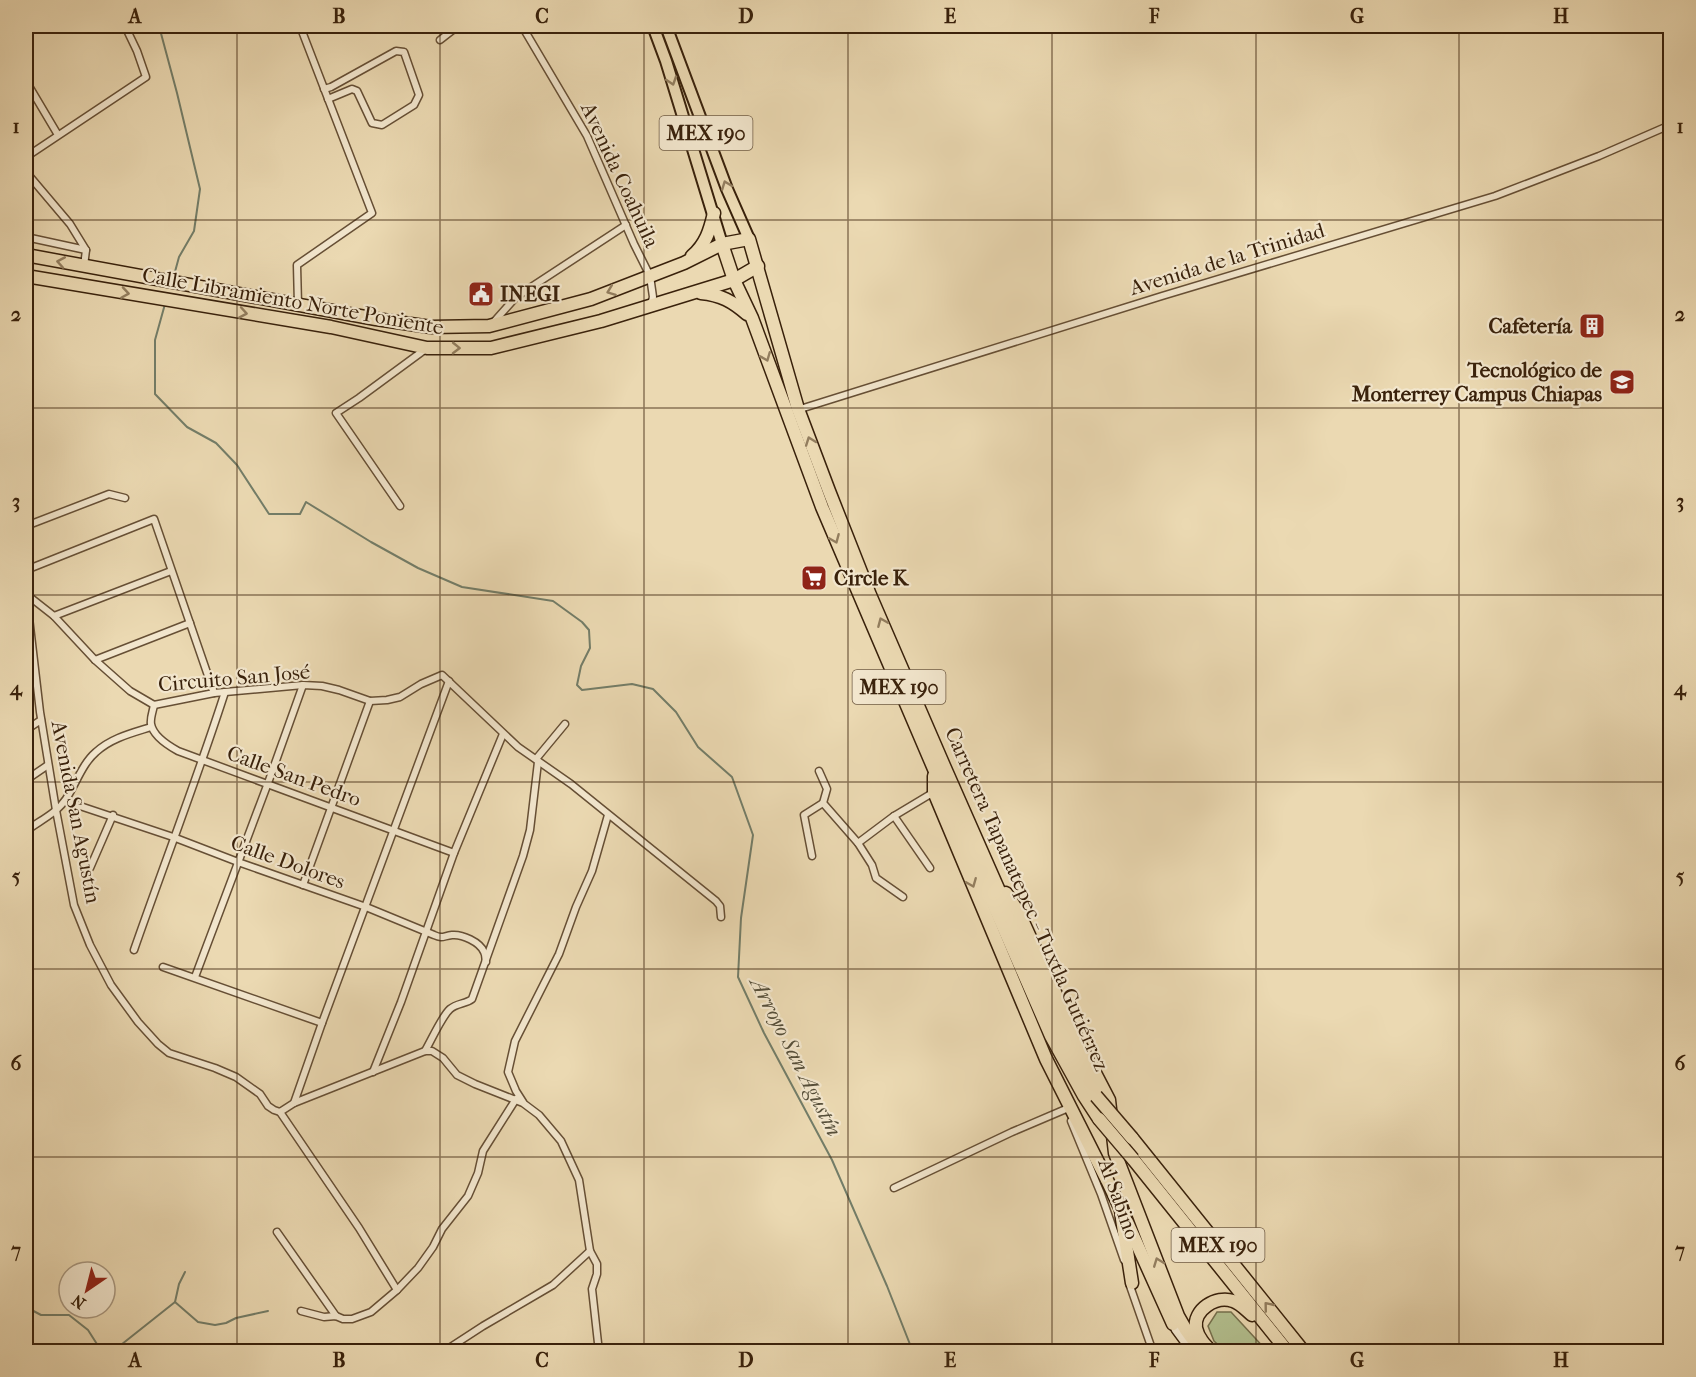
<svg xmlns="http://www.w3.org/2000/svg" width="1696" height="1377" viewBox="0 0 1696 1377" font-family="'IM FELL French Canon',serif">
<style>
.green{fill:#b3c08f;stroke:#76704d;stroke-width:1.5}
.lines{fill:none;stroke-linecap:round;stroke-linejoin:round}
.stream{stroke:#737d68;stroke-width:2}
.street-casing{stroke:#664f35;stroke-width:9}
.secondary-casing{stroke:#39210b;stroke-width:12}
.primary-casing{stroke:#39210b;stroke-width:14}
.highway-casing{stroke:#39210b;stroke-width:15}
.street{stroke:#f2e6cd;stroke-width:6}
.secondary{stroke:#f2e6cd;stroke-width:9}
.primary{stroke:#ebd9b2;stroke-width:10}
.highway{stroke:#ebd9b2;stroke-width:12}
.highway-bridge-casing{stroke:#39210b;stroke-width:15;stroke-linecap:butt}
.highway-bridge{stroke:#ebd9b2;stroke-width:12}
.oneway{stroke:#927d5e}
.grid{fill:none;stroke:#39210b;stroke-width:1.5;stroke-opacity:0.55}
.labels{text-anchor:middle;dominant-baseline:central;stroke-width:4.5;stroke-linejoin:round;paint-order:stroke}
.shield{fill:#f2e6cd;stroke:#705c45;stroke-width:1.5}
.shield-label{font-size:20px;font-weight:bold;fill:#39210b}
.street-label{font-size:21px;fill:#39210b;stroke:#f2e6cd}
.poi-label{font-size:21px;font-weight:bold;fill:#39210b;stroke:#f2e6cd;text-anchor:start}
.water-label{font-size:22px;font-style:italic;fill:#564f3a;stroke:#f2e6cd}
.neatline{fill:none;stroke:#39210b;stroke-width:2}
.grid-label{font-size:20px;text-anchor:middle;font-weight:bold;fill:#39210b}
</style>
<rect width="100%" height="100%" fill="#ebd9b2"/>
<filter id="stains"><feTurbulence type="fractalNoise" baseFrequency=".00333" numOctaves="4"/><feColorMatrix values="0 0 0 0 .2 0 0 0 0 .09 0 0 0 0 .02 0 0 0 .5 -.17"/></filter>
<radialGradient id="worn" r=".72"><stop offset=".6" stop-color="#630" stop-opacity="0"/><stop offset="1" stop-color="#630" stop-opacity=".3"/></radialGradient>
<!-- green -->
<polygon class="green" points="1217,1312 1231,1312 1267,1351 1225,1351 1214,1341 1208,1326"/>
<g class="lines">
<!-- stream -->
<g class="stream">
<polyline points="159,26 177,93 200,189 194,231 179,257 173,279"/>
<polyline points="165,304 155,340 155,394 187,427 216,443 237,465 269,514 300,514 306,502 371,542 418,568 462,587 553,601 582,622 589,630 590,648 581,666 577,685 582,690 632,684 653,689 676,712 698,747 732,777 753,835 741,918 738,977 764,1033 832,1160 887,1286 913,1352"/>
<polyline points="175,1302 198,1322 215,1325 226,1323 236,1318 268,1311"/>
<polyline points="26,1307 41,1315 69,1315 88,1330 102,1352"/>
<polyline points="112,1352 175,1302 179,1284 185,1272"/>
</g>
<!-- street casing -->
<g class="street-casing">
<g id="street">
<polyline points="522,26 587,136 634,244 650,276 653,297 651,305"/>
<polyline points="440,40 458,26"/>
<polyline points="26,81 58,135"/>
<polyline points="324,89 331,87 396,51 404,52 419,95 414,105 382,125 372,123 357,91 352,89 328,99"/>
<polyline points="26,157 146,77 137,51 125,26"/>
<polyline points="26,172 70,224 86,250 84,266"/>
<polyline points="26,237 86,250"/>
<polyline points="298,305 297,265 372,213 300,26"/>
<polyline points="492,324 516,297 626,225"/>
<polyline points="797,410 1162,296 1495,196 1599,156 1670,125"/>
<polyline points="400,506 336,413 359,398 427,348"/>
<polyline points="26,526 109,494 125,498"/>
<polyline points="26,570 154,519 214,693"/>
<polyline points="26,592 40,712 56,810 74,905 90,945 111,985 138,1022 158,1044 169,1053 215,1068 236,1077 260,1094 268,1106 274,1110 280,1112 294,1103 425,1051 432,1051 443,1058 457,1075 475,1084 523,1103 539,1115 561,1141 579,1180 590,1251 597,1264 597,1274 592,1289 599,1352"/>
<polyline points="26,594 54,616 95,660 130,691 154,705 214,693 303,685 322,686 339,690 370,701 387,700 400,697 421,684 442,675 518,747 571,784 716,901 720,906 721,917"/>
<polyline points="54,616 171,571"/>
<polyline points="95,660 190,623"/>
<path d="M154,705C153,711 150,718 151,724C153,736 169,746 178,751L454,853"/>
<polyline points="26,730 41,720"/>
<polyline points="536,759 565,724"/>
<polyline points="819,771 827,789 823,803 858,843 872,865 876,878 903,897"/>
<polyline points="26,780 48,765"/>
<path d="M65,801L173,837L238,862L366,907L434,935C443,939 443,936 452,935C462,934 480,942 484,952C486,955 485,959 486,962"/>
<polyline points="894,816 930,868"/>
<path d="M26,831C39,821 57,813 66,799C76,784 82,764 96,752C111,738 132,733 151,727"/>
<polyline points="858,843 894,816 934,792"/>
<polyline points="812,856 804,815 823,803"/>
<polyline points="90,868 113,815"/>
<polyline points="303,885 370,701"/>
<path d="M134,950C164,864 197,779 225,692"/>
<polyline points="163,967 322,1023"/>
<polyline points="195,977 268,783 303,685"/>
<path d="M425,1051C431,1041 442,1016 450,1009C457,1003 466,1004 472,999L523,856L530,830L538,762"/>
<polyline points="373,1072 401,1002 454,853 503,734"/>
<polyline points="523,1102 516,1091 508,1072 515,1041 559,954 576,907 592,871 608,815"/>
<polyline points="294,1103 322,1023 449,681"/>
<polyline points="280,1112 359,1228 397,1290"/>
<polyline points="1071,1121 1101,1194 1124,1260"/>
<polyline points="894,1188 1012,1132 1066,1109"/>
<polyline points="277,1232 336,1316"/>
<polyline points="1131,1284 1130,1286 1153,1352"/>
<polyline points="301,1311 324,1317 336,1316 343,1319 352,1319 371,1312 397,1290 418,1268 433,1247 442,1229 468,1196 478,1173 483,1151 516,1099"/>
<polyline points="443,1352 483,1326 553,1285 590,1251"/>
</g>
</g>
<!-- secondary casing -->
<g class="secondary-casing">
<polyline id="secondary" points="1176,1329 1193,1352"/>
</g>
<!-- primary casing -->
<g class="primary-casing">
<g id="primary">
<polyline points="653,26 666,61 722,244"/>
<polyline points="666,26 727,189 749,239"/>
</g>
</g>
<!-- highway casing -->
<g class="highway-casing">
<g id="highway">
<polyline points="722,244 734,280 752,318 822,507 934,769 1051,1036 1084,1096 1099,1119"/>
<polyline points="26,255 376,319 431,327 489,326 591,299 684,263 722,244 749,239 798,409 829,491 870,595 944,766 1060,1029 1096,1096"/>
<path d="M692,256C706,244 710,230 714,213"/>
<polyline points="26,276 331,327 427,348 491,348 601,321 734,280 758,266"/>
<path d="M701,293C721,295 732,301 747,314"/>
<polyline points="934,776 934,792 1046,1059 1107,1180"/>
<polyline points="1006,893 1019,913 1069,1023 1109,1100 1115,1153 1178,1316 1186,1330 1202,1352"/>
<polyline points="1132,1138 1304,1352"/>
<polyline points="1133,1159 1288,1352"/>
<polyline points="1117,1168 1122,1219 1132,1283"/>
<polyline points="1127,1222 1173,1324"/>
<path d="M1212,1352C1205,1345 1198,1338 1196,1328C1193,1310 1216,1295 1233,1301C1240,1303 1246,1310 1252,1315"/>
</g>
</g>
<!-- street -->
<use href="#street" class="street"/>
<!-- secondary -->
<use href="#secondary" class="secondary"/>
<!-- primary -->
<use href="#primary" class="primary"/>
<!-- highway -->
<use href="#highway" class="highway"/>
<!-- highway-bridge casing -->
<g class="highway-bridge-casing">
<g id="highway-bridge">
<polyline points="1096,1096 1132,1138"/>
<polyline points="1099,1119 1133,1159"/>
<polyline points="1107,1180 1125,1218"/>
</g>
</g>
<!-- highway-bridge -->
<use href="#highway-bridge" class="highway-bridge"/>
</g>
<!-- one-way arrows -->
<defs><path id="oneway-chevron" d="M-2-3.5L2.5 0L-2 3.5" fill="none" stroke-width="1.6" stroke-linecap="round" stroke-linejoin="round" transform="scale(1.5)"/></defs>
<g class="oneway">
<use href="#oneway-chevron" transform="translate(672 81) rotate(72)"/>
<use href="#oneway-chevron" transform="translate(726 185) rotate(-111)"/>
<use href="#oneway-chevron" transform="translate(61 262) rotate(-170)"/>
<use href="#oneway-chevron" transform="translate(611 291) rotate(159)"/>
<use href="#oneway-chevron" transform="translate(125 293) rotate(9)"/>
<use href="#oneway-chevron" transform="translate(243 313) rotate(10)"/>
<use href="#oneway-chevron" transform="translate(456 348) rotate(1)"/>
<use href="#oneway-chevron" transform="translate(766 357) rotate(68)"/>
<use href="#oneway-chevron" transform="translate(810 441) rotate(-110)"/>
<use href="#oneway-chevron" transform="translate(835 539) rotate(67)"/>
<use href="#oneway-chevron" transform="translate(882 622) rotate(-113)"/>
<use href="#oneway-chevron" transform="translate(972 883) rotate(68)"/>
<use href="#oneway-chevron" transform="translate(1158 1262) rotate(-111)"/>
<use href="#oneway-chevron" transform="translate(1268 1306) rotate(-129)"/>
</g>
<!-- grid -->
<path class="grid" d="M237,26V1352M440,26V1352M644,26V1352M848,26V1352M1052,26V1352M1256,26V1352M1459,26V1352M26,220H1670M26,408H1670M26,595H1670M26,782H1670M26,969H1670M26,1157H1670"/>
<!-- icons -->
<defs>
<g id="civic-square" transform="scale(1.35)"><rect x="-9" y="-9" width="18" height="18" rx="4" fill="#8f2418" stroke="#f2e6cd"/><path d="M-.6-6.5H3V-4.5H.6V-3L4-1V1h2V6H-6V1h2V-1L-.6-3ZM-1.2 2.5V6h2.4V2.5Z" fill="#fff"/></g>
<g id="building-square" transform="scale(1.35)"><rect x="-9" y="-9" width="18" height="18" rx="4" fill="#8f2418" stroke="#f2e6cd"/><path d="M-4-6H4V6H1V3H-1V6H-4ZM-2.5-4.3h1.7v1.8h-1.7ZM.8-4.3h1.7v1.8H.8ZM-2.5-1h1.7V.8h-1.7ZM.8-1h1.7V.8H.8Z" fill="#fff"/></g>
<g id="school-square" transform="scale(1.35)"><rect x="-9" y="-9" width="18" height="18" rx="4" fill="#8f2418" stroke="#f2e6cd"/><path d="M0-5L7-2L0 1L-7-2ZM-4 1L0 2.5L4 1V4Q0 6-4 4Z" fill="#fff"/></g>
<g id="supermarket-square" transform="scale(1.35)"><rect x="-9" y="-9" width="18" height="18" rx="4" fill="#8f2418" stroke="#f2e6cd"/><path d="M-6-5.5h2.5l.6 2H6L4.5 2H-2.5L-4.4-4H-6ZM-1.5 3.2a1.3 1.3 0 1 0 .1 0ZM3 3.2a1.3 1.3 0 1 0 .1 0Z" fill="#fff"/></g>
</defs>
<g fill-rule="evenodd">
<use href="#civic-square" x="481" y="294"/>
<use href="#building-square" x="1592" y="326"/>
<use href="#school-square" x="1622" y="382"/>
<use href="#supermarket-square" x="814" y="578"/>
</g>
<g class="labels">
<!-- shield labels -->
<g class="shield">
<rect x="659.5" y="116" width="93" height="34" rx="4.5"/>
<rect x="852.5" y="670" width="93" height="34" rx="4.5"/>
<rect x="1171.5" y="1228" width="93" height="34" rx="4.5"/>
</g>
<g class="shield-label">
<text x="706" y="133">MEX 190</text>
<text x="899" y="687">MEX 190</text>
<text x="1218" y="1245">MEX 190</text>
</g>
<!-- street labels -->
<g class="street-label">
<text transform="translate(620 175) rotate(65)">Avenida Coahuila</text>
<text transform="translate(1227 259) rotate(-17)">Avenida de la Trinidad</text>
<text transform="translate(293 301) rotate(10)">Calle Libramiento Norte Poniente</text>
<text transform="translate(234 678) rotate(-5)">Circuito San José</text>
<text transform="translate(294 776) rotate(20)">Calle San Pedro</text>
<text transform="translate(76 812) rotate(79)">Avenida San Agustín</text>
<text transform="translate(288 862) rotate(20)">Calle Dolores</text>
<text transform="translate(1027 899) rotate(66)">Carretera Tapanatepec - Tuxtla Gutiérrez</text>
<text transform="translate(1119 1199) rotate(70)">Al Sabino</text>
</g>
<!-- poi labels -->
<g class="poi-label">
<text x="500" y="294">INEGI</text>
<text x="1572" y="326" text-anchor="end">Cafetería</text>
<text x="1602" y="370" text-anchor="end">Tecnológico de<tspan x="1602" dy="24">Monterrey Campus Chiapas</tspan></text>
<text x="834" y="578">Circle K</text>
</g>
<!-- water labels -->
<g class="water-label">
<text transform="translate(796 1057) rotate(63)">Arroyo San Agustín</text>
</g>
</g>
<!-- margin -->
<rect width="1696" height="1377" fill="none" stroke="#ebd9b2" stroke-width="66"/>
<!-- north arrow -->
<g transform="translate(87 1290) rotate(215)"><circle r="28" fill="#f2e6cd" stroke="#a8977f" stroke-width="1.5"/>
<path d="M0-4.5L10 22L0 15L-10 22Z" fill="#8f2418"/>
<text y="-9" font-size="16" font-weight="bold" text-anchor="middle" fill="#39210b">N</text>
</g>
<rect x="33" y="33" width="1630" height="1311" class="neatline"/>
<g class="grid-label">
<text x="135" y="23">A</text>
<text x="339" y="23">B</text>
<text x="542" y="23">C</text>
<text x="746" y="23">D</text>
<text x="950" y="23">E</text>
<text x="1154" y="23">F</text>
<text x="1357" y="23">G</text>
<text x="1561" y="23">H</text>
<text x="16" y="133">1</text>
<text x="1680" y="133">1</text>
<text x="16" y="321">2</text>
<text x="1680" y="321">2</text>
<text x="16" y="508">3</text>
<text x="1680" y="508">3</text>
<text x="16" y="695">4</text>
<text x="1680" y="695">4</text>
<text x="16" y="883">5</text>
<text x="1680" y="883">5</text>
<text x="16" y="1070">6</text>
<text x="1680" y="1070">6</text>
<text x="16" y="1257">7</text>
<text x="1680" y="1257">7</text>
<text x="135" y="1367">A</text>
<text x="339" y="1367">B</text>
<text x="542" y="1367">C</text>
<text x="746" y="1367">D</text>
<text x="950" y="1367">E</text>
<text x="1154" y="1367">F</text>
<text x="1357" y="1367">G</text>
<text x="1561" y="1367">H</text>
</g>
<rect width="100%" height="100%" filter="url(#stains)"/>
<rect width="100%" height="100%" fill="url(#worn)"/>
</svg>
